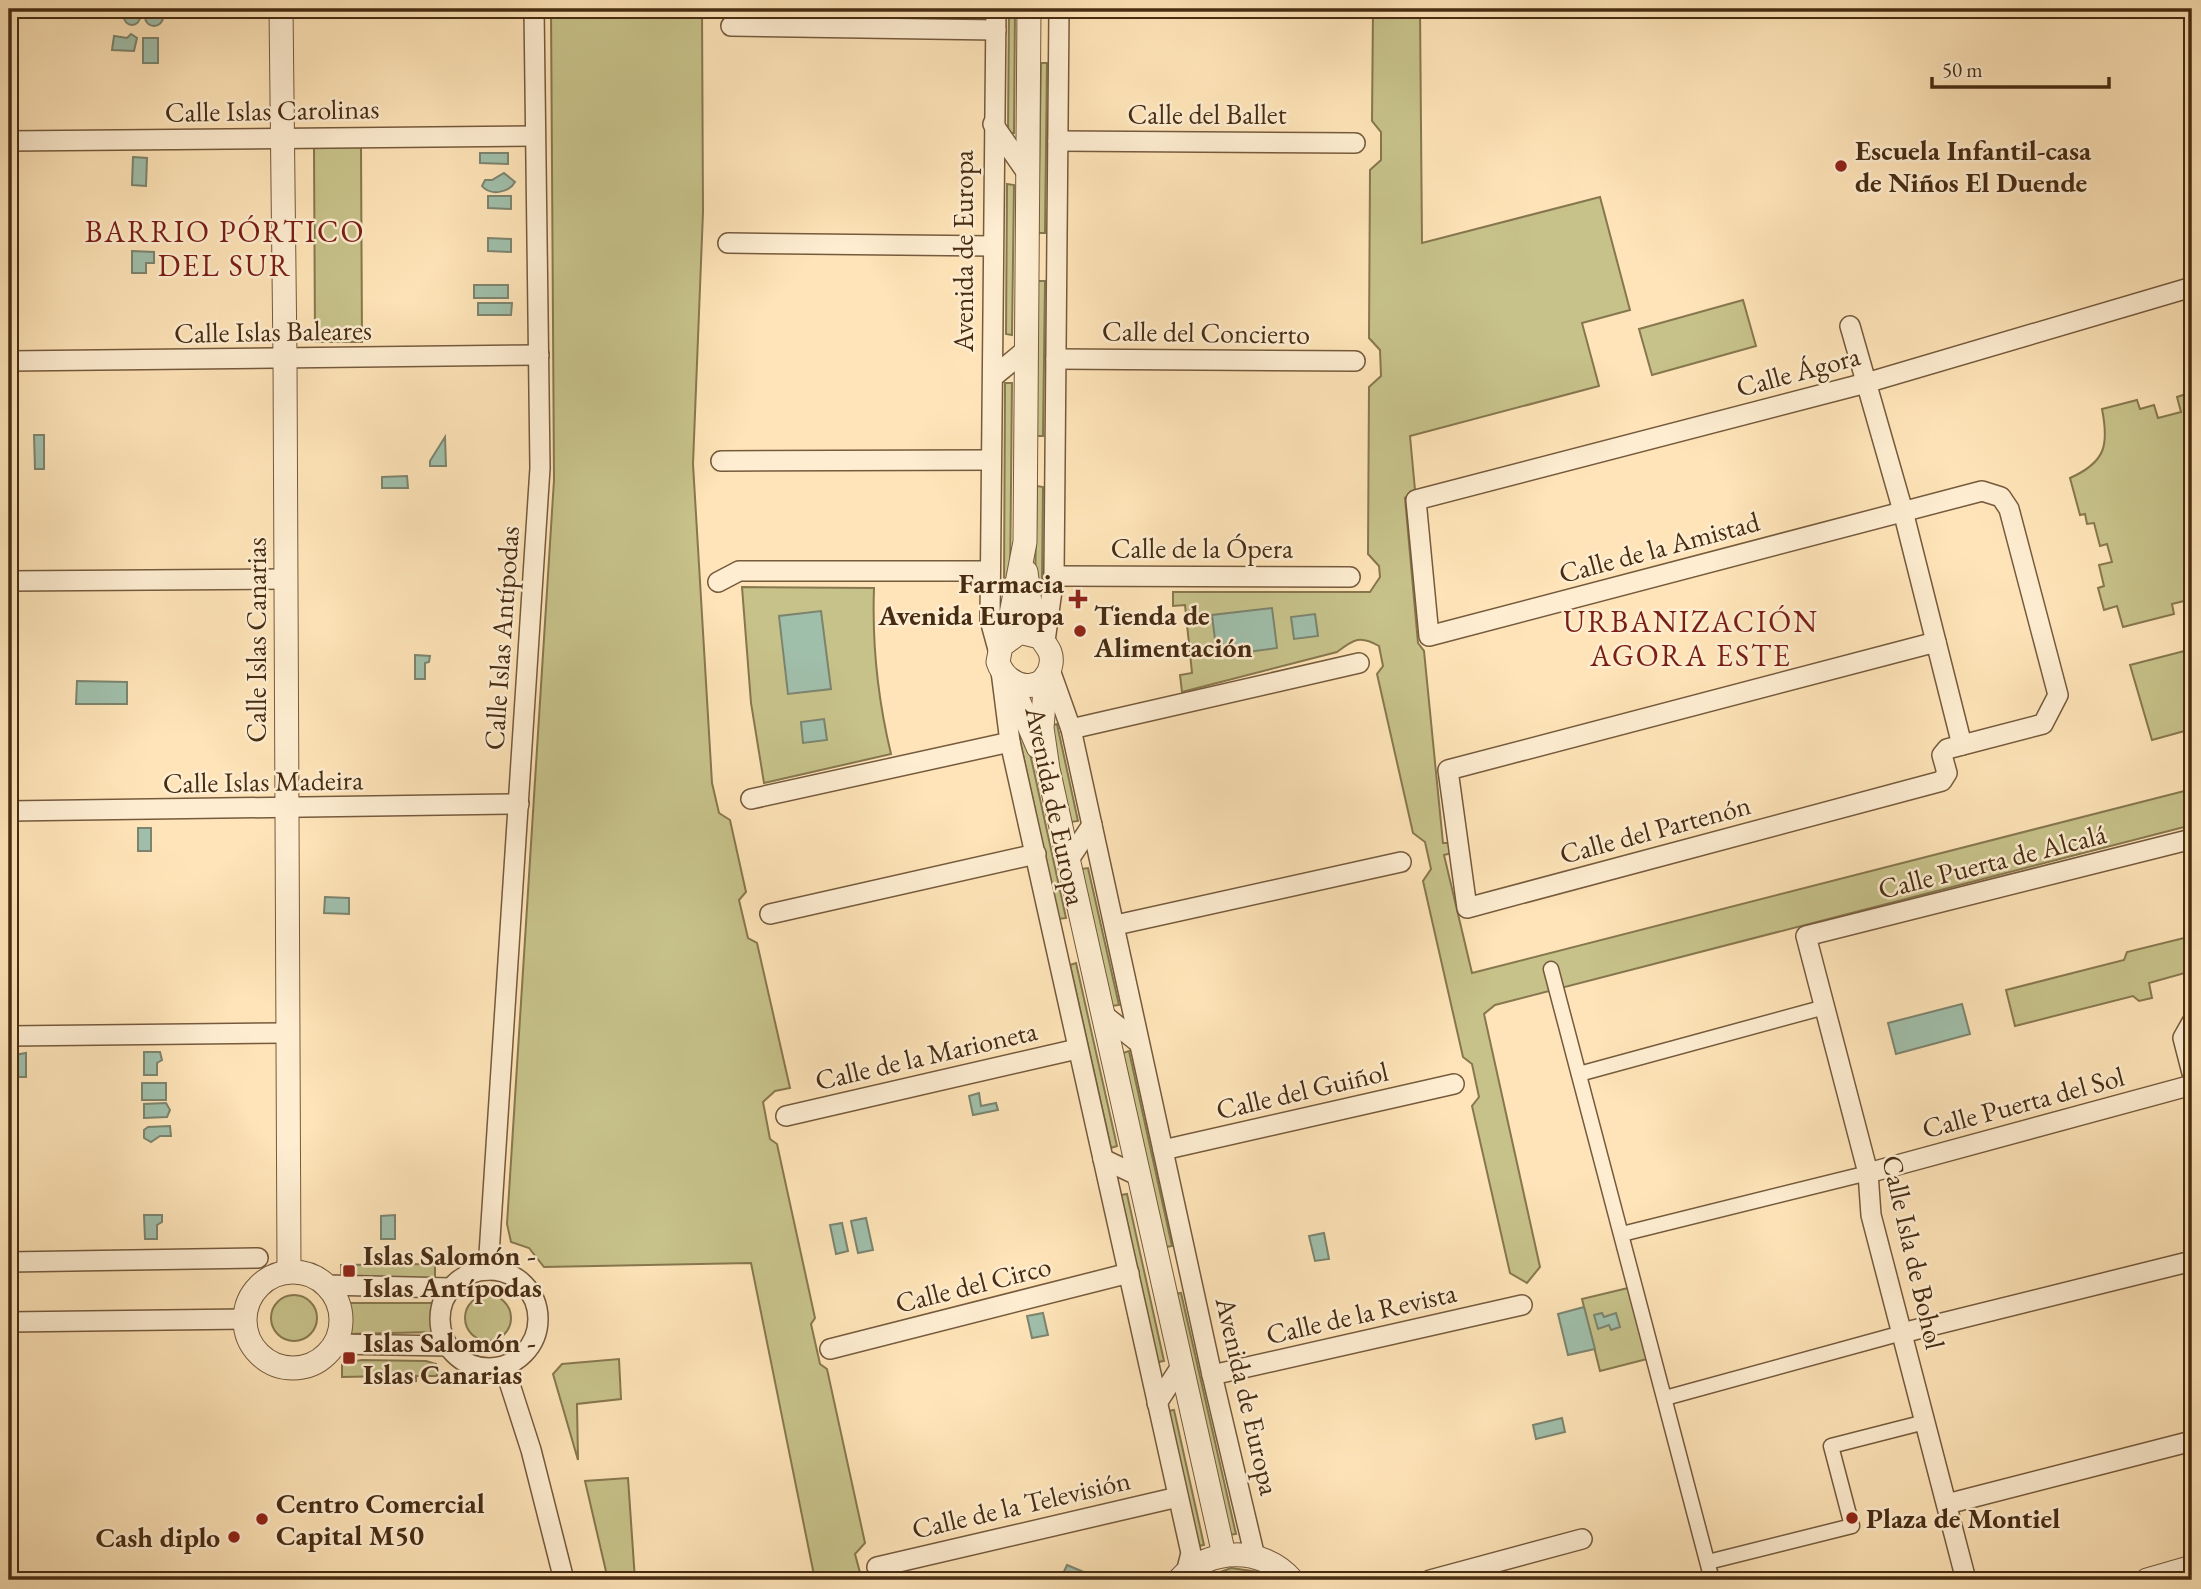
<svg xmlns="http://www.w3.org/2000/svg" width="2201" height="1589" viewBox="0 0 2201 1589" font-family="'EB Garamond',serif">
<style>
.green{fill:#c7c28a;stroke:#87774e;stroke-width:2}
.water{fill:#a0bfab;stroke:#7c846e;stroke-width:2}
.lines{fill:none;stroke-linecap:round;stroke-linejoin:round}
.pedestrian-casing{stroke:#755a3c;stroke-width:17}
.minor-casing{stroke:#755a3c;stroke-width:22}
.tertiary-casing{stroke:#755a3c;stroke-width:25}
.pedestrian{stroke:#feedd1;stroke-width:14}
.minor{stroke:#feedd1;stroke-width:19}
.tertiary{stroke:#feedd1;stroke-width:23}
.poi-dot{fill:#8f2418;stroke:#feedd1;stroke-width:2.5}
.labels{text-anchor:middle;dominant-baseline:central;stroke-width:5;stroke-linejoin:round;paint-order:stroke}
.street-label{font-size:28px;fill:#472c12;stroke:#feedd1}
.poi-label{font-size:28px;font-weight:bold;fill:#472c12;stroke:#feedd1;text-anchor:start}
.neighbourhood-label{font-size:30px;letter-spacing:2px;fill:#7a1f14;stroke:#feedd1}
</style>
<rect width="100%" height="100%" fill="#fee4b8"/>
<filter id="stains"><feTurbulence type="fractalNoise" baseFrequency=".00286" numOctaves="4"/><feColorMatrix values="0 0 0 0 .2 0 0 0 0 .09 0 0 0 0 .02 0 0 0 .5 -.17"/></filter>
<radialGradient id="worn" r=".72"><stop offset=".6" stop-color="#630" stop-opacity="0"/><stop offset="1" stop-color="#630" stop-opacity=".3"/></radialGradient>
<!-- green -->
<g class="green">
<polygon points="551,9 702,9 703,212 693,464 712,783 719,813 730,820 746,892 739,900 748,938 757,943 790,1088 775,1091 763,1102 770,1139 777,1144 815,1318 811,1324 820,1364 827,1369 865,1543 855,1554 862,1580 815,1580 751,1263 544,1267 529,1248 511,1242 507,1224 554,480"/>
<polygon points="1009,9 1015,9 1014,133 1008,133"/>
<path d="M1373,9H1420L1422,243L1600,197L1630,310L1582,323L1599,386L1410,436L1415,490L1405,498L1418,643L1424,651L1443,843H1451L1452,853L1444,855L1472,973L2192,789V825L1495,1005L1484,1014L1540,1267L1527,1283L1510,1273L1472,1106L1479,1097L1472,1064L1463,1057L1423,881L1431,869L1425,842L1413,833L1377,674L1383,666L1379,646C1360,635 1354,639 1337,652L1182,692L1180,675L1192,673L1185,605L1173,606V592H1370L1380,577L1379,566L1368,554L1369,387L1381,376L1380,350L1369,338L1370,170L1381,160V132L1372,121Z"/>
<polygon points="1041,63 1047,63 1045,233 1038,233"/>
<polygon points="361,147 362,342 315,342 314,148"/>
<polygon points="1007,184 1014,185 1012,335 1006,334"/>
<polygon points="1038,281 1045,281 1043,436 1036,436"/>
<polygon points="1743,300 1756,346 1652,375 1639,329"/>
<polygon points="1005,383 1012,383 1010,588 1004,588"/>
<path d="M2192,392V599L2172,604L2174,614L2123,627L2117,606L2104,610L2098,588L2104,586L2099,565L2112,562L2107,544L2100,546L2094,523L2087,524L2085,514L2080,515L2070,478C2106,462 2109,445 2102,409L2137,400L2140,409L2154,405L2158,418L2181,412L2177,397Z"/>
<polygon points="1037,486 1043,487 1042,583 1035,583"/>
<path d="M742,587L874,588C872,644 878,700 891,754L764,783L751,703Z"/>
<polygon points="2192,649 2192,729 2152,740 2130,665"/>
<polygon points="1057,724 1078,821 1071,822 1050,726"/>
<polygon points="1025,730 1066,918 1059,919 1018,732"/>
<polygon points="1088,868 1119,1005 1112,1006 1081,869"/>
<polygon points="2192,936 2192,960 2185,973 2149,983 2152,998 2139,1001 2133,996 2015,1026 2006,990 2124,960 2127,952"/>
<polygon points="1076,963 1117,1146 1111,1148 1070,965"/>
<polygon points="1129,1051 1172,1246 1166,1247 1123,1053"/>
<polygon points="1127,1194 1164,1361 1158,1362 1121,1195"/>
<polygon points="435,1264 435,1278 341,1278 341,1265"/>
<polygon points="1628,1288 1647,1359 1600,1371 1582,1299"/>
<polygon points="1181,1293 1236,1534 1229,1535 1175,1294"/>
<circle cx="488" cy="1318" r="23"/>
<circle cx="294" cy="1318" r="23"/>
<polygon points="346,1303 434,1303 434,1332 348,1334"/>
<polygon points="619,1359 621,1399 577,1404 578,1460 553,1374 562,1364"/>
<polygon points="362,1360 426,1361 436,1364 437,1376 416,1376 416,1381 390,1381 389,1376 342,1377 342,1363"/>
<polygon points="1174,1410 1204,1545 1198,1546 1168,1411"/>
<polygon points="628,1478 635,1580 608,1580 585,1481"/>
<polygon points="1231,1568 1259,1572 1272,1580 1199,1580"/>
</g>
<!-- water -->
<g class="water">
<circle cx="154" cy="17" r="9"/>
<circle cx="132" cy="17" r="8"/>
<polygon points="131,34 137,38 134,51 112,50 114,36 127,38"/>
<rect x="143" y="38" width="15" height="25"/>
<polygon points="480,153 508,153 508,164 480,163"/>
<polygon points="133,157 147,158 146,186 132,185"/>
<path d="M504,173L515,182C509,193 490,196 482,186L485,180H492Z"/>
<polygon points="488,196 511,196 511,209 488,208"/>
<polygon points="488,238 511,239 511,252 488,251"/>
<polygon points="132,251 154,252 154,263 146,263 146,273 132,273"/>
<rect x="474" y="285" width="34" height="13"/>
<polygon points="478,303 512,303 511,315 478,315"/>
<polygon points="34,435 44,435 44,469 35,469"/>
<polygon points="445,437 446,466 430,466 430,461"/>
<polygon points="407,476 408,488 382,488 382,477"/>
<polygon points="1272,608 1277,648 1217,656 1212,615"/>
<polygon points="821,611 831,689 788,694 779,616"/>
<polygon points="1315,614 1318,636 1294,639 1291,617"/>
<polygon points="415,655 430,656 429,662 425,663 425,679 415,679"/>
<polygon points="77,681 127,682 127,704 76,704"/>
<polygon points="824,719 827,740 803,743 801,722"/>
<rect x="138" y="828" width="13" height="23"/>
<polygon points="325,897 349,898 349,914 324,913"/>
<polygon points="1962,1004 1970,1034 1896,1054 1888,1023"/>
<polygon points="144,1052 160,1052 162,1060 157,1063 157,1075 144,1075"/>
<polygon points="26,1053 26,1077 14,1077 13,1063 9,1056"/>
<rect x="142" y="1083" width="24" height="17"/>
<polygon points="979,1093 981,1106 996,1103 998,1110 973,1115 969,1096"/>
<polygon points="166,1103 170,1110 167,1117 144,1118 144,1104"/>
<polygon points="170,1126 171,1136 160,1136 151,1142 144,1138 144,1130 148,1127"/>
<polygon points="144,1215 162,1215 162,1222 157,1225 157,1239 145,1239"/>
<polygon points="395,1215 395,1239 381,1239 381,1216"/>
<polygon points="866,1218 873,1250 858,1253 851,1221"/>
<polygon points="842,1223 848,1251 836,1254 830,1225"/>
<polygon points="1324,1233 1329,1259 1315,1261 1309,1236"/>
<polygon points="1584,1307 1595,1349 1568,1355 1558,1314"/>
<polygon points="1043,1313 1048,1335 1032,1338 1027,1316"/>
<polygon points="1602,1313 1604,1317 1616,1313 1620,1327 1611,1330 1609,1325 1598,1329 1594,1315"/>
<polygon points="1562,1418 1565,1432 1536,1439 1533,1425"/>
<polygon points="1067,1565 1096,1577 1095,1580 1061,1578"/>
</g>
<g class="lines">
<!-- pedestrian casing -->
<g class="pedestrian-casing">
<g id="pedestrian">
<polyline points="1551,969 1712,1580"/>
<polyline points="1579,1074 1825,1007"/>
<polyline points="1622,1234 1868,1173"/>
<polyline points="1665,1398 1902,1333"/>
<polyline points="1708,1562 1852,1526 1831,1446 1925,1422"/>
</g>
</g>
<!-- minor casing -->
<g class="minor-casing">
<g id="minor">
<polyline points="996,9 990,620 999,653"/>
<polyline points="731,26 996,30"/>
<polyline points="993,124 1027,173"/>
<polyline points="9,141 535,136"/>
<polyline points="1058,141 1355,143"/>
<polyline points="728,243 993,246"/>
<polyline points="1850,326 1903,511 1962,745"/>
<polyline points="1056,359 1355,361"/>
<polyline points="9,361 539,355"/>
<polyline points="993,377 1027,349"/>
<polyline points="721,461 990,460"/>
<polyline points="1054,576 1350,577"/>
<polyline points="9,581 285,579"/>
<polyline points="718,582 739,571 990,571"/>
<polyline points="1045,641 1054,576 1059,9"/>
<polyline points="1936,642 1448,770 1467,908 1942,781 1947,773 1942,755 1947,749 2043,724 2058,695 2009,509 2001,497 1982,491 1429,636 1416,500 1866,383 2192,287"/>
<polyline points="1050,670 1071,729 1212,1375 1255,1557"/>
<polyline points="1001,671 1010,742 1191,1553 1186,1573"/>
<polyline points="1071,729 1359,663"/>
<polyline points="751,799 1010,742"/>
<polyline points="9,811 519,804"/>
<polyline points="1070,858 1092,825"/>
<polyline points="770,914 1036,854"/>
<polyline points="1116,925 1401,862"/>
<polyline points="1104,1015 1139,1043"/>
<polyline points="2192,1022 2183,1038 2192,1073"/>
<polyline points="9,1036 286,1033"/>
<polyline points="786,1116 1077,1049"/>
<polyline points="1163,1150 1454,1084"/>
<polyline points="1103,1159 1139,1176"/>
<polyline points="1868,1173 2192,1085"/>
<polyline points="9,1262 258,1258"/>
<circle cx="489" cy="1319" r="49"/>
<polyline points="488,1270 540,468 534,9"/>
<polyline points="327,1285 450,1288"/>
<polyline points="9,1322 245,1319"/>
<polyline points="1902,1333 2192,1261"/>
<polyline points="335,1344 448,1346"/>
<polyline points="830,1349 1129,1273"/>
<polyline points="504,1366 531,1450 564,1580"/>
<polyline points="1212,1375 1522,1305"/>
<polyline points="1157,1403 1180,1368"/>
<polyline points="1947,1504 2192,1441"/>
<polyline points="877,1567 1178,1497"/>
<polyline points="1430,1580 1582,1539"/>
<polyline points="1966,1580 1871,1215 1868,1173 1806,936 2192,839"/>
</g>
</g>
<!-- tertiary casing -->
<g class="tertiary-casing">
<g id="tertiary">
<polyline points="281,9 285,359 289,1271"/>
<path d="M1026,572C1029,592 1030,618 1040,636C1045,646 1053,650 1051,664C1046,696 1007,690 998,662L1001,646L1020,632L1040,637"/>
<polyline points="1006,640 1025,542 1029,9"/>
<polyline points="1046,676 1042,728 1048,769 1224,1555"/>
<polyline points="1010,681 1038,747"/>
<circle cx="293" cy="1320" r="48"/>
<path d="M1179,1580C1208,1547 1263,1546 1292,1580"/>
<polyline points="2147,1580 2192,1567"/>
</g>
</g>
<!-- pedestrian -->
<use href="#pedestrian" class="pedestrian"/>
<!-- minor -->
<use href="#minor" class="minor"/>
<!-- tertiary -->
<use href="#tertiary" class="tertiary"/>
</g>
<!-- markers -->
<g class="poi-dot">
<circle cx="1841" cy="166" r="7"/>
<path d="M1074.5 588.5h7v7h7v7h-7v7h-7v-7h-7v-7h7z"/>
<circle cx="1080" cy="631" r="7"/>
<rect x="342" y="1264" width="14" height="14" rx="3.5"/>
<rect x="342" y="1351" width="14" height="14" rx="3.5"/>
<circle cx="1852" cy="1518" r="7"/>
<circle cx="262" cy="1519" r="7"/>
<circle cx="234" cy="1537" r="7"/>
</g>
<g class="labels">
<!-- street labels -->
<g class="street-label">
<text transform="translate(272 110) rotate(-1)">Calle Islas Carolinas</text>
<text x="1207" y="114">Calle del Ballet</text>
<text transform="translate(963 251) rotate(-90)">Avenida de Europa</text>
<text transform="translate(273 331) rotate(-1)">Calle Islas Baleares</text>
<text transform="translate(1206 332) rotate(1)">Calle del Concierto</text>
<text transform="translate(1798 371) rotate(-15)">Calle Ágora</text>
<text transform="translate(1659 547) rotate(-15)">Calle de la Amistad</text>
<text x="1202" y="548">Calle de la Ópera</text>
<text transform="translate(501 638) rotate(-86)">Calle Islas Antípodas</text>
<text transform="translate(256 640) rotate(-90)">Calle Islas Canarias</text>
<text transform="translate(263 781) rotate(-1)">Calle Islas Madeira</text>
<text transform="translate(1056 806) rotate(78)">Avenida de Europa</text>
<text transform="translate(1655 829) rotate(-15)">Calle del Partenón</text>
<text transform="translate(1992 861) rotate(-14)">Calle Puerta de Alcalá</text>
<text transform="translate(926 1055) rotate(-13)">Calle de la Marioneta</text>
<text transform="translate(1302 1090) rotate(-13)">Calle del Guiñol</text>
<text transform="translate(2023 1102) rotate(-15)">Calle Puerta del Sol</text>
<text transform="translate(1914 1252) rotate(77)">Calle Isla de Bohol</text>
<text transform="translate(973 1284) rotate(-14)">Calle del Circo</text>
<text transform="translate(1361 1313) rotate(-13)">Calle de la Revista</text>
<text transform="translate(1248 1396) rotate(77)">Avenida de Europa</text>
<text transform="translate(1021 1504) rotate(-13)">Calle de la Televisión</text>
</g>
<!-- poi labels -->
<g class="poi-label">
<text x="1855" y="150">Escuela Infantil-casa<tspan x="1855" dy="32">de Niños El Duende</tspan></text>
<text x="1064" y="583" text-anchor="end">Farmacia<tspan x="1064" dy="32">Avenida Europa</tspan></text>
<text x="1094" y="615">Tienda de<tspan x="1094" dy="32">Alimentación</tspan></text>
<text x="363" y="1255">Islas Salomón -<tspan x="363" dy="32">Islas Antípodas</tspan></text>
<text x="363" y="1342">Islas Salomón -<tspan x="363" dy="32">Islas Canarias</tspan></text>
<text x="276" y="1503">Centro Comercial<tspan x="276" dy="32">Capital M50</tspan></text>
<text x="1866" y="1518">Plaza de Montiel</text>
<text x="220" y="1537" text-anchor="end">Cash diplo</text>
</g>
<!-- neighbourhood labels -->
<g class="neighbourhood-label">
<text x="225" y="231">BARRIO PÓRTICO<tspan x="225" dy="34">DEL SUR</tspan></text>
<text x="1691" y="621">URBANIZACIÓN<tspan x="1691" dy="34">AGORA ESTE</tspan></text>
</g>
</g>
<!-- margin -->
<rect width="2201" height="1589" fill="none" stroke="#fee4b8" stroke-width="35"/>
<rect x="10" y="10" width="2180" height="1568" fill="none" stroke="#472c12" stroke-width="3.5"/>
<rect x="18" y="18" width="2166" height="1554" fill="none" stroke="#472c12" stroke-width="2"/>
<!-- scale -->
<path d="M1932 77v10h177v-10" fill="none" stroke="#472c12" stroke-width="3.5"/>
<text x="1942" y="77" font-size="21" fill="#472c12" stroke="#feedd1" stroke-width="5" paint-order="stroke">50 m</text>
<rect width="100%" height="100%" filter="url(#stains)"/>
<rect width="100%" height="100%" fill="url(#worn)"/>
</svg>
